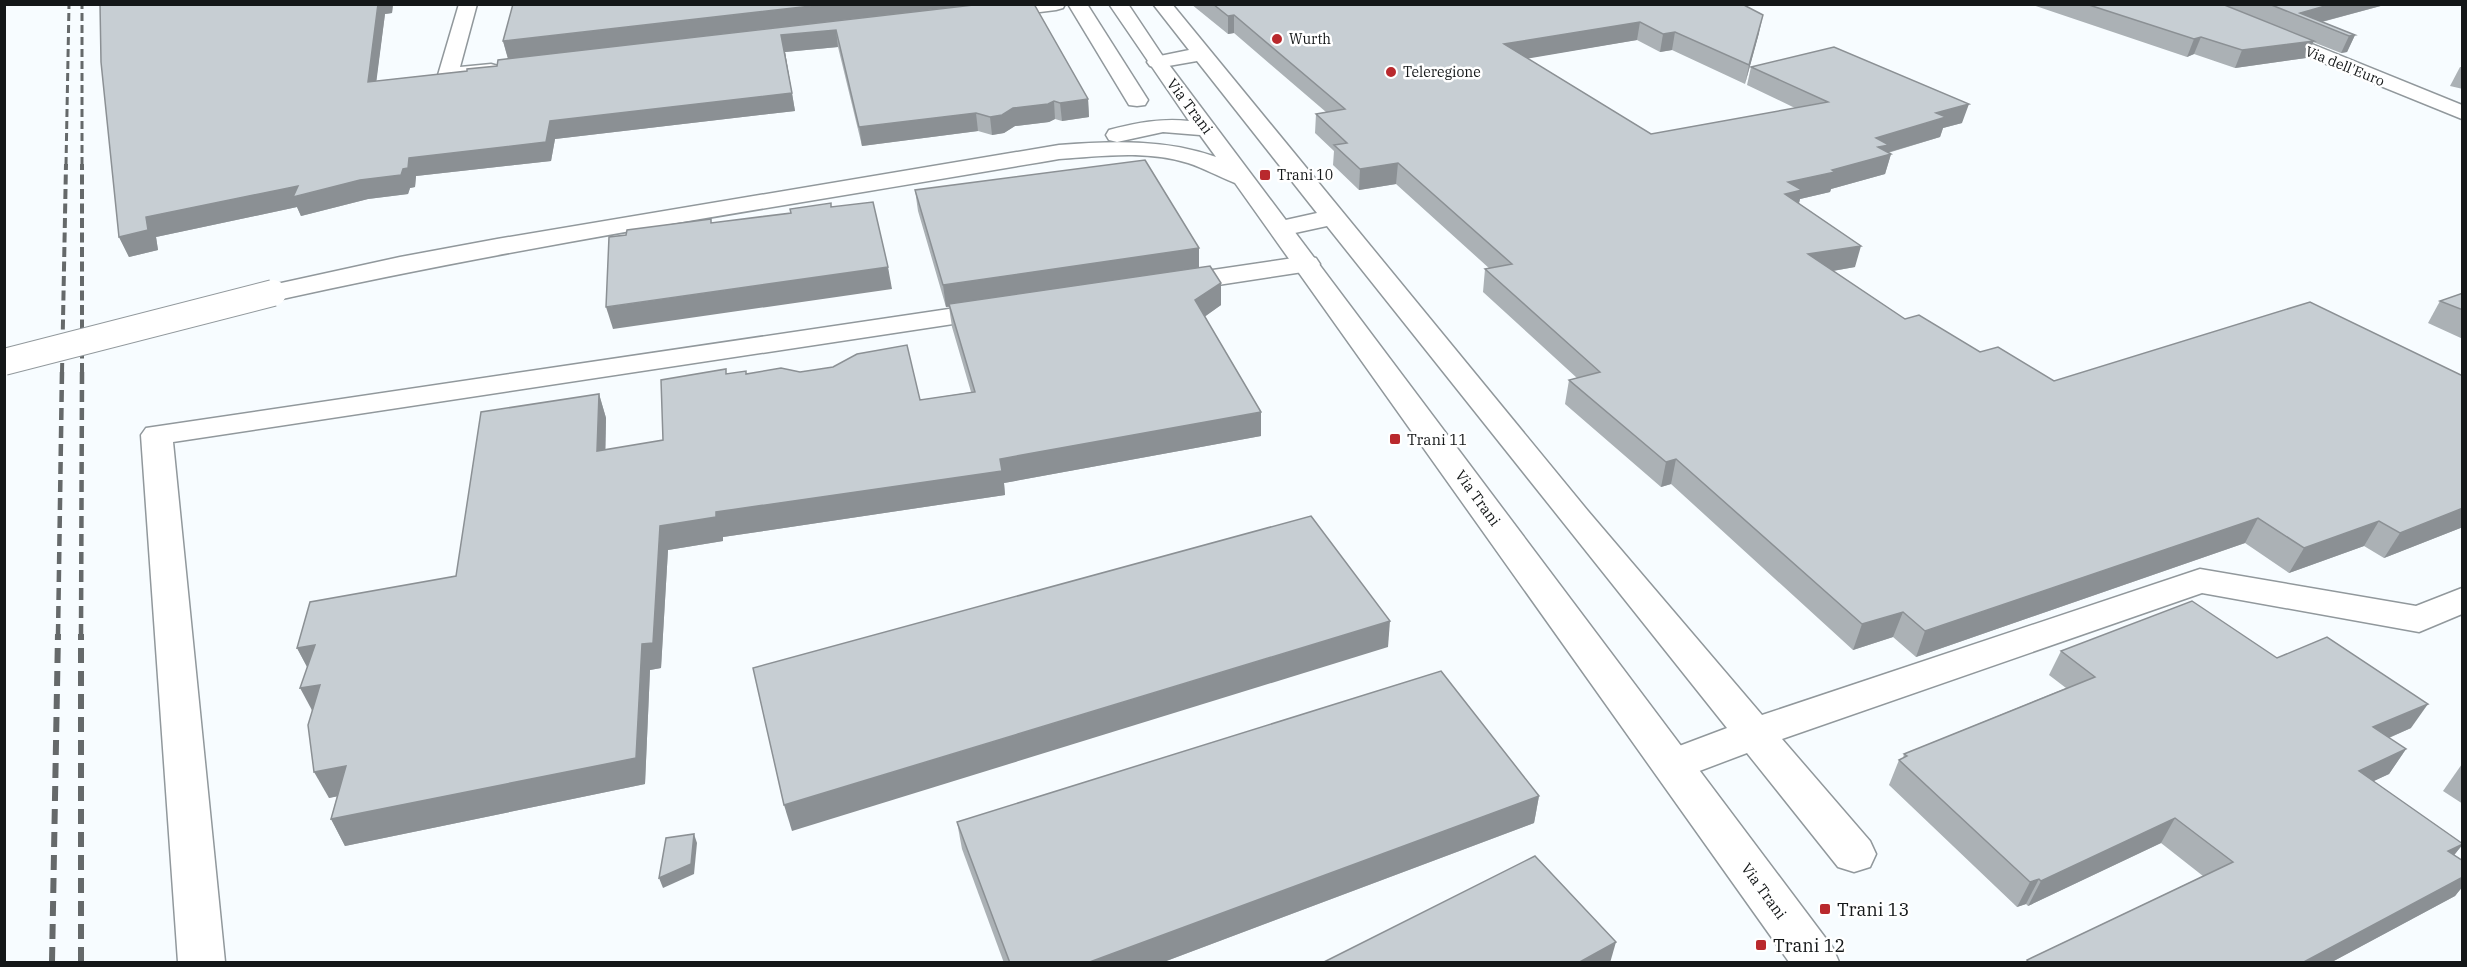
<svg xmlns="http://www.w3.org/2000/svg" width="2467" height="967" viewBox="0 0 2467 967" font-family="'IBM Plex Serif',serif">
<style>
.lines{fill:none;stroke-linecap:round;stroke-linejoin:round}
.street-casing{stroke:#91989c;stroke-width:3}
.secondary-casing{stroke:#91989c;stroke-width:3}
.street{fill:#fff;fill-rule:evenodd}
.secondary{fill:#fff;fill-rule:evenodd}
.rail-far3{stroke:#65696a;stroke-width:3;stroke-dasharray:8 4;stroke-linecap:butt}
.rail-far2{stroke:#65696a;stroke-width:4;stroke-dasharray:10 4.5;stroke-linecap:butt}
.rail-far1{stroke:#65696a;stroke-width:4.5;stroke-dasharray:12 6;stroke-linecap:butt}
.rail{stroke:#65696a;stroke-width:6;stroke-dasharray:15 8;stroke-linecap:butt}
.secondary-bridge-casing{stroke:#91989c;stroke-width:28;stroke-linecap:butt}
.secondary-bridge{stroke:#fff;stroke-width:26}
.wall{fill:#abb1b5}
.shaded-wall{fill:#8b9094}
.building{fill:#c7ced3;stroke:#8b9094;stroke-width:1.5}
.poi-dot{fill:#b9292d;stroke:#fff;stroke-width:2}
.labels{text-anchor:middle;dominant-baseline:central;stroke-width:5;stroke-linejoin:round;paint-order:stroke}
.far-poi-label{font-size:14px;fill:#141718;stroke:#fff;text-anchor:start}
.far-street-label{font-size:14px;fill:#141718;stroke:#fff}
.street-label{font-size:15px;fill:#141718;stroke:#fff}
.poi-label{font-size:15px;fill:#141718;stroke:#fff;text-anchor:start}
.near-poi-label{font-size:18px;fill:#141718;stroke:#fff;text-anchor:start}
</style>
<rect width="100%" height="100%" fill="#f7fcff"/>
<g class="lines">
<!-- street casing -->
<g class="street-casing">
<g id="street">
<polygon points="459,4 477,4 460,67 491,64 498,66 501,70 498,74 448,81 441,79 438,75"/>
<polygon points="1007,4 1065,4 1063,8 1056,10 992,18 985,16 983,12 985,8"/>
<polygon points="1068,4 1087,4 1148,100 1145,105 1137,106 1129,105"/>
<polygon points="1153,4 1172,4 1588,511 1762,715 2200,569 2416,606 2462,588 2462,614 2419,632 2202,593 1782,739 1870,841 1876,854 1870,867 1854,872 1838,867 1747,753 1673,781 1658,776 1652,765 1658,754 1727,728 1327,226 1281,236 1272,233 1268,228 1272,223 1317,213 1197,61 1157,68 1150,66 1147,62 1150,58 1189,50"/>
<polygon points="2186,4 2213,4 2462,105 2462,119 2188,8"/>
<polygon points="1307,256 1316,258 1320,264 1316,270 1172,292 1162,290 1158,284 1162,278 1172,276"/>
<polygon points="996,302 1006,304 1010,310 1006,316 173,442 225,962 178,962 141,435 146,428"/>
</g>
</g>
<!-- secondary casing -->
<g class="secondary-casing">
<path id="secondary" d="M1109,4H1128L1164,58L1833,948L1839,962H1789L1235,183C1219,177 1204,168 1188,163C1147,150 1101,156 1059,159C797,204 533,243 273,301L263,299L259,293L263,287L400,257L497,239L1059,145C1113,141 1165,139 1216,157L1200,135L1163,132L1117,142L1109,140L1106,135L1109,130C1137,123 1160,118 1189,121Z"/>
</g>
<!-- street -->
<use href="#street" class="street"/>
<!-- secondary -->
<use href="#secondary" class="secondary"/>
<!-- rail-far3 -->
<g class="rail-far3">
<polyline points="66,165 69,4"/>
<polyline points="82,165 82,4"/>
</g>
<!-- rail-far2 -->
<g class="rail-far2">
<polyline points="62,373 66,164"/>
<polyline points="82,373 82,164"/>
</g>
<!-- rail-far1 -->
<g class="rail-far1">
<polyline points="58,636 62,371"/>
<polyline points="81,636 82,371"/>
</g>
<!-- rail -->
<g class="rail">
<polyline points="52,962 58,634"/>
<polyline points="81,962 81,634"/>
</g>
<!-- secondary-bridge casing -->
<g class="secondary-bridge-casing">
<polyline id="secondary-bridge" points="4,362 273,293"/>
</g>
<!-- secondary-bridge -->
<use href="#secondary-bridge" class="secondary-bridge"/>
</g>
<!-- wall -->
<g class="wall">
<polygon points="100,4 393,4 392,13 385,14 376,81 467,71 497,66 508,58 503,41 979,4 1088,99 1089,117 1062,121 1055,119 1049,122 1015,126 1004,133 992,135 978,131 862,146 838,47 785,52 795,111 555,139 551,161 416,176 415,187 410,188 408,194 368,199 301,216 297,207 156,237 158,250 129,257 119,237"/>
<polygon points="1191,4 1742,4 1759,33 1745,84 1672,50 1660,52 1637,40 1527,58 1651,134 1795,108 1747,85 1751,67 1962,123 1943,128 1940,137 1888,153 1891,154 1885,174 1831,189 1830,192 1800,199 1799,203 1855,267 1833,271 1905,319 1980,352 2054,381 2463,376 2463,527 2384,558 2364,546 2289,573 2245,543 1916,657 1893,637 1853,650 1671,484 1661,487 1565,404 1569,380 1577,378 1483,292 1485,269 1490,269 1396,184 1359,190 1333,165 1334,151 1315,133 1316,114 1326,112 1234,33 1228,34"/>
<polygon points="2030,4 2388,4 2322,22 2355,35 2347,52 2341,53 2313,42 2306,58 2235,68 2194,54 2187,57"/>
<polygon points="2460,67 2463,67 2463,89 2450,86"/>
<polygon points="915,190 1199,248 1199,268 1221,283 1221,305 1205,316 1261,436 1004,483 1005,495 723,537 723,541 668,550 661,668 650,670 645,784 345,846 331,819 337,796 329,798 312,712 307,667 297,648 456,576 599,394 606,418 605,450 663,440 727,374 746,374 920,400 971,392 952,327 949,307 946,307 918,211"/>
<polygon points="2463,293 2463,339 2428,323 2440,301"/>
<polygon points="2061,651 2277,658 2411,728 2389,738 2406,749 2389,774 2373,781 2463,844 2454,855 2463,861 2463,886 2455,896 2330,963 2026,963 2027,960 2203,876 2161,843 2028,906 2026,904 2017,907 1889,785 1899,760 1903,758 1904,754 2066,688 2049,675"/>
<polygon points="2462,764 2463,764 2463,804 2443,791"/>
<polygon points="1539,796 1534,823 1161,963 1004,963 962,849 957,822"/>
</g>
<!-- shaded-wall -->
<g class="shaded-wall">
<polygon points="378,4 393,4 392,13 385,14 374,100 368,82"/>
<polygon points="829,4 979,4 508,59 503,41"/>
<polygon points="2332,4 2388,4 2317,23 2300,13"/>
<polygon points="1234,15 1234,33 1228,34 1228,16"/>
<polygon points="1763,15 1759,33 1745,84 1749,65"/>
<polygon points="1640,22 1637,40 1502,63 1504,44"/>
<polygon points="836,30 838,47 785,52 795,111 555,139 551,161 416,176 415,187 410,188 408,194 368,199 301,216 297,207 156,237 158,250 129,257 119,237 146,217 298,186 403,169 409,158 550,121 781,35"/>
<polygon points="1675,32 1672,50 1660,52 1663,34"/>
<polygon points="2355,35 2347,52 2341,53 2349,36"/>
<polygon points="2201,37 2194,54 2187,57 2194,39"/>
<polygon points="2314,41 2306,58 2235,68 2242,50"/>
<polygon points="1088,99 1089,117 1062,121 1060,103"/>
<polygon points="1054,101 1055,119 1049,122 1015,126 1004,133 992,135 990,117 1013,108"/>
<polygon points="1969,104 1962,123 1943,128 1940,137 1886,153 1891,154 1885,174 1831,189 1830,192 1800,199 1797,211 1780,214 1788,182 1832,170 1876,138 1936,113"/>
<polygon points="976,113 978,131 862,146 859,127"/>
<polygon points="1398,163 1396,184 1359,190 1360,169"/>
<polygon points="1861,246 1855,267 1803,276 1808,254"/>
<polygon points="1199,248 1199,270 946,307 943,285"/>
<polygon points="888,267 892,289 613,329 606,307"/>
<polygon points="1221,283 1221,305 1196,323 1195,300"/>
<polygon points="599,394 606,418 605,476 597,451"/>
<polygon points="1261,412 1261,436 1004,483 1005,495 723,537 723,541 668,550 661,668 650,670 645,784 345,846 331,819 642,644 660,526 716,512 1000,459"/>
<polygon points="1676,459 1671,484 1661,487 1666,462"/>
<polygon points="2463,508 2463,527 2384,558 2400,533"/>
<polygon points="2258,518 2245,543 1916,657 1925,631"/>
<polygon points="2379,521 2364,546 2289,573 2304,548"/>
<polygon points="1903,612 1893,637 1853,650 1862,624"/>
<polygon points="1390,621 1388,647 792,831 784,805"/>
<polygon points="315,645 311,674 297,648"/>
<polygon points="320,685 314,714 300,688"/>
<polygon points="2428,704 2411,728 2356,752 2373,727"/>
<polygon points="2406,749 2389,774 2342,796 2359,771"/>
<polygon points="346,766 360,792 329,798 314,772"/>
<polygon points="1539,796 1534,823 1161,963 1087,963"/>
<polygon points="2175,818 2161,843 2028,906 2041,881"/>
<polygon points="694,834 697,843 694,874 663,888 659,878"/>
<polygon points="2463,844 2443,869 2448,851"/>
<polygon points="2463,877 2463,886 2455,896 2330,963 2302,963"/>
<polygon points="2039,879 2026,904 2017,907 2030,882"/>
<polygon points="1616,942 1610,963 1578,963"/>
</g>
<!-- building -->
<g class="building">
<polygon points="100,4 378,4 368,82 467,71 467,69 497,66 498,60 982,4 1034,4 1088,99 1060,103 1054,101 1048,104 1013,108 1002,115 990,117 976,113 859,127 836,30 781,35 792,93 550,121 546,142 409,158 408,168 403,169 401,175 360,180 293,197 298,186 146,217 148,230 119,237 101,62"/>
<polygon points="513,4 829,4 503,41"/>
<polygon points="1213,4 1742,4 1763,15 1749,65 1675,32 1663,34 1640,22 1504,44 1651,134 1828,102 1751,67 1834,47 1969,104 1936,113 1946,117 1876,138 1889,145 1878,147 1891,154 1832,170 1835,172 1788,182 1802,190 1785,194 1861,246 1808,254 1905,319 1919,315 1980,352 1998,347 2054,381 2310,302 2463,376 2463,508 2400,533 2379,521 2304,548 2258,518 1925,631 1903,612 1862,624 1676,459 1666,462 1569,380 1600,372 1485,269 1512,264 1398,163 1360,169 1334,145 1347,143 1316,114 1345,109 1234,15 1228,16"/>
<polygon points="2086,4 2222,4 2314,41 2242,50 2201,37 2194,39"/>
<polygon points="2269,4 2332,4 2300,13 2355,35 2349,36"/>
<polygon points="1145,160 1199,248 943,285 915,190"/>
<polygon points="873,202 888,267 606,307 609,237 626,235 627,230 711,219 711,223 791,213 790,209 831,203 831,207"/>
<polygon points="1210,266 1221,283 1195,300 1261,412 1000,459 1002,471 716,512 716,517 660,526 653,643 642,644 636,758 331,819 346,766 314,772 308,725 320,685 300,688 315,645 297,648 310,602 456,576 481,412 599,394 597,451 663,440 661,380 726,369 726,374 746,371 746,374 781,368 800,372 833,367 857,354 907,345 920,400 975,392 949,304"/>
<polygon points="2463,293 2463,310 2440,301"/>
<polygon points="1311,516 1390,621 784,805 753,668"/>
<polygon points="2192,601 2277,658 2327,637 2428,704 2373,727 2406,749 2359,771 2463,844 2448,851 2463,861 2463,877 2302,963 2029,963 2027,960 2233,862 2175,818 2041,881 2039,879 2030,882 1899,760 1907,756 1904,754 2095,677 2061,651"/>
<polygon points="1441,671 1539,796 1087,963 1010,963 957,822"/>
<polygon points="694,834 691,864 659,878 666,838"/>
<polygon points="1535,856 1616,942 1578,963 1322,963"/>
</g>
<!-- markers -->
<g class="poi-dot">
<circle cx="1277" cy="39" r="6"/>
<circle cx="1391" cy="72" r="6"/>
<rect x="1259" y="169" width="12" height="12" rx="3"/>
<rect x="1389" y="433" width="12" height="12" rx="3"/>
<rect x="1819" y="903" width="12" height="12" rx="3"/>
<rect x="1755" y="939" width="12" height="12" rx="3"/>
</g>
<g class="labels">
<!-- far-poi labels -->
<g class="far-poi-label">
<text x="1289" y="39">Wurth</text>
<text x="1403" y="72">Teleregione</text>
<text x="1277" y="175">Trani 10</text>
</g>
<!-- far-street labels -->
<g class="far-street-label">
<text transform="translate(2345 66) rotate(22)">Via dell'Euro</text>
</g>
<!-- street labels -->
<g class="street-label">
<text transform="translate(1190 106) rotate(53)">Via Trani</text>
<text transform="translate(1478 498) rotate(54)">Via Trani</text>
<text transform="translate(1764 891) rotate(54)">Via Trani</text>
</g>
<!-- poi labels -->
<g class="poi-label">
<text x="1407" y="439">Trani 11</text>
</g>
<!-- near-poi labels -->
<g class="near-poi-label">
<text x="1837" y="909">Trani 13</text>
<text x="1773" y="945">Trani 12</text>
</g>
</g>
<!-- border -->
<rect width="2467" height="967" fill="none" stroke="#141718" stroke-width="12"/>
</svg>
